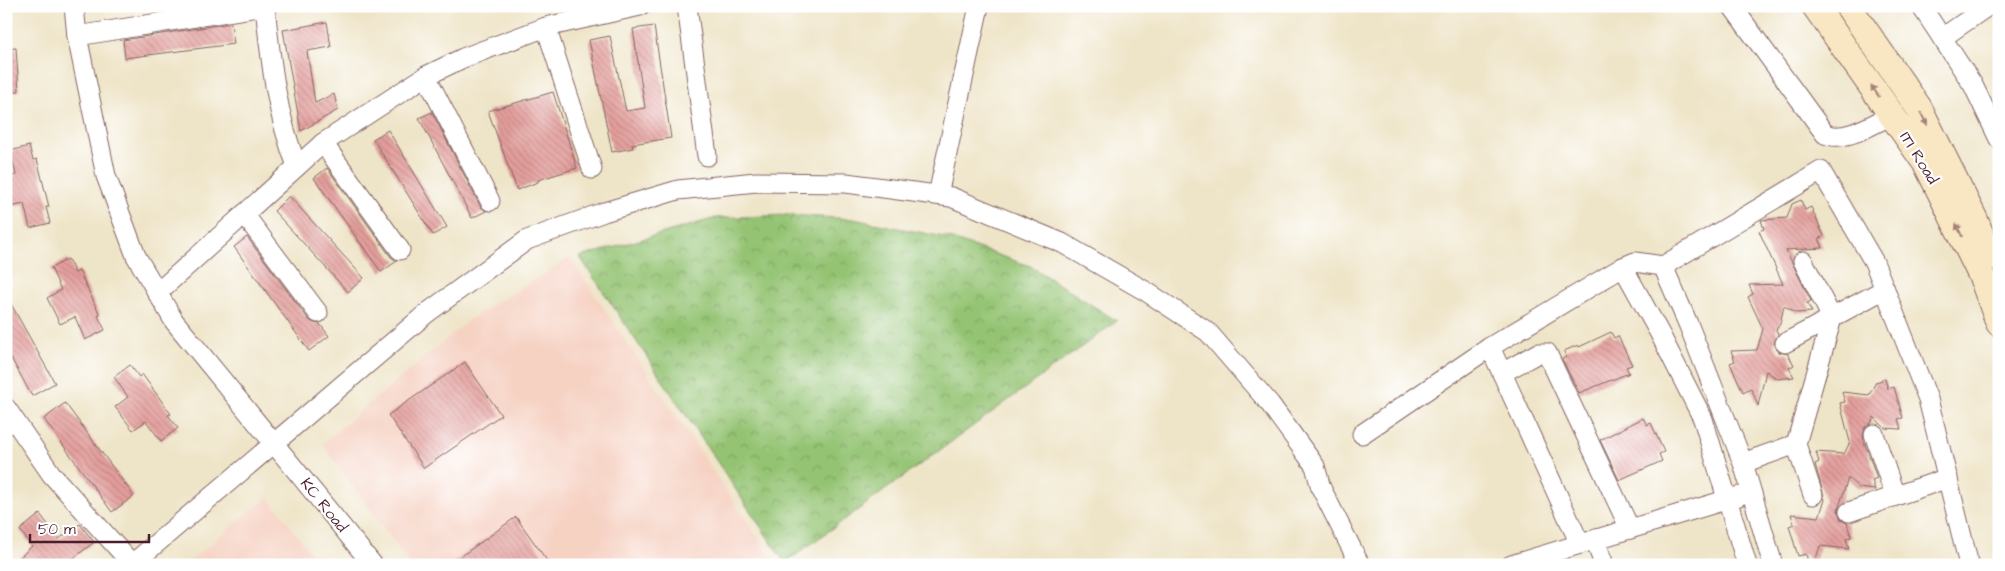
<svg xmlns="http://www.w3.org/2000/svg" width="2005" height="571" viewBox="0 0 2005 571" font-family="'Architects Daughter',sans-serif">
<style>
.built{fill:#f6d2c3}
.park{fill:url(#park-crowns);stroke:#6f724f}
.building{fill:url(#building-back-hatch)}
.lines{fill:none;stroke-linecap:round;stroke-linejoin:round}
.street-casing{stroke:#836462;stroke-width:21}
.secondary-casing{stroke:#836462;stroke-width:28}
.street{stroke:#fff;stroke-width:19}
.secondary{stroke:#f9e7c3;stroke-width:26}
.oneway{fill:#a28377}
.labels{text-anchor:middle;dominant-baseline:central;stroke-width:4.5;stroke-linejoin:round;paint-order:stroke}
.street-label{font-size:16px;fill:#4a1f2b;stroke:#fff}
</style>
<defs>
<pattern id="park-crowns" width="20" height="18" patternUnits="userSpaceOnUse" patternTransform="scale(1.25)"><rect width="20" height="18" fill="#94c473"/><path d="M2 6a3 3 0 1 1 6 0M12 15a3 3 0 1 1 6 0" fill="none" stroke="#7b9f5f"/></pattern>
<pattern id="building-back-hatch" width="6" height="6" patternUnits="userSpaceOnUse" patternTransform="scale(1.25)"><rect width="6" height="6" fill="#e49f9c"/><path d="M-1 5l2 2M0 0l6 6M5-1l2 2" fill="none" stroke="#bb817f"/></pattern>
</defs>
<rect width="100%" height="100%" fill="#fff"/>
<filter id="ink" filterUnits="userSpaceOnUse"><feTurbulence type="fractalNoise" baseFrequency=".02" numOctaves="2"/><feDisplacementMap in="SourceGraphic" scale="10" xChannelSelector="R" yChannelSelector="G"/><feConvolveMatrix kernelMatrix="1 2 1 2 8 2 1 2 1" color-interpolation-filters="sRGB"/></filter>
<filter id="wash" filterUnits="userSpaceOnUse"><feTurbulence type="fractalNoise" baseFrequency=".0096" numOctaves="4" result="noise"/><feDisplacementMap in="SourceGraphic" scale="20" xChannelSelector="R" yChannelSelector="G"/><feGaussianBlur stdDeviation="1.12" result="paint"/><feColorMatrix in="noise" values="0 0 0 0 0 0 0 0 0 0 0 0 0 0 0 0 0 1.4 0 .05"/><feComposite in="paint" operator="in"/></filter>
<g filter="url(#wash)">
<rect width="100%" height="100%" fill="#eee4c7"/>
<!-- built -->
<g class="built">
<polygon points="570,258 776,565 411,565 322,444 469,320"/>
<polygon points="268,497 320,565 185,565"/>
</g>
<!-- park -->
<polygon class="park" points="788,215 853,219 949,238 1030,266 1117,321 785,563 580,257 716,218"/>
<g id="blocks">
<!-- building -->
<g class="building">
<polygon points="327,22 331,47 307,51 315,103 334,94 338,110 301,131 283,30"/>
<polygon points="231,23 234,44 125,58 123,40"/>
<polygon points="654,26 671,138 632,144 633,148 612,152 589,40 610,36 626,111 645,108 633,29"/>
<polygon points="16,48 19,91 6,92 6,49"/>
<polygon points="553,92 577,168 538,180 538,182 517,190 488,111"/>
<polygon points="432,112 480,206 486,211 472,218 419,118"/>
<polygon points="388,130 447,227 433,235 373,139"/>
<polygon points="29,146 33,160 37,159 49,207 46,207 50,223 30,228 24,204 6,208 6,178 16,175 10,151"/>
<polygon points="327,168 391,257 397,261 381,272 314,178"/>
<polygon points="289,196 364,278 348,292 274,211"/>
<polygon points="1801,200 1805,210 1811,207 1824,236 1819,238 1823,248 1786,250 1811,301 1807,303 1812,312 1796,313 1784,306 1780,324 1776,330 1778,334 1774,343 1779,352 1788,354 1794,365 1789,368 1794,377 1778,379 1766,371 1758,406 1751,388 1743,392 1730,363 1735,361 1731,351 1757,350 1763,329 1748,297 1753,294 1749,285 1783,284 1759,231 1764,229 1761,220 1787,218 1792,204"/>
<polygon points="247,237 309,320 314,323 320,324 329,336 309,351 234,247"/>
<polygon points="68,259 75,273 79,271 100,315 98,316 105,330 85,340 75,317 60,324 47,298 61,290 51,268"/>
<polygon points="6,295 55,383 32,396 6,349"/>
<polygon points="1611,332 1614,338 1618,336 1632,365 1626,367 1629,373 1579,393 1562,359 1566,357 1564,351 1578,345 1579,347"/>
<polygon points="465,362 501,415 424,468 388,415"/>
<polygon points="130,365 139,377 142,374 171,414 168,415 178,428 161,441 146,421 133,430 115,407 128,397 114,377"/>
<polygon points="1885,379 1888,389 1894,387 1903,418 1898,419 1901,429 1885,428 1874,417 1871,423 1865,427 1863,438 1877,478 1872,480 1875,490 1859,488 1848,478 1838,510 1841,520 1847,523 1851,537 1846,539 1849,549 1820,546 1814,565 1809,565 1806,554 1798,556 1789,526 1794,524 1791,514 1819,517 1825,500 1815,464 1819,462 1816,452 1844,454 1850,442 1840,403 1845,402 1842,392 1869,395 1876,382"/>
<polygon points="65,403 134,496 112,512 44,419"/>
<polygon points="1643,418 1647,425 1651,423 1664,452 1659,454 1662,461 1619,480 1600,440"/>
<polygon points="40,514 59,539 80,524 94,542 65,565 12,565 32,546 20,530"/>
<polygon points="516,517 550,565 449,565 495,532"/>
</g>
</g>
</g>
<g filter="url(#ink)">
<use href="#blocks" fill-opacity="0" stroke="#836462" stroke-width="1"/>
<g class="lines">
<!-- street casing -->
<g class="street-casing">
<g id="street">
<polyline points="74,6 77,36 106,176 136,256 174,321 373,565"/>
<path d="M265,6C271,63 276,113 297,166"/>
<polyline points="687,6 707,156"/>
<path d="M1732,6L1825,134C1845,143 1874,123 1892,115"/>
<polyline points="1921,6 1973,85 1999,139"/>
<polyline points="546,27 592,169"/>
<polyline points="77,36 265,6"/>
<polyline points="1942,38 1988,6"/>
<polyline points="426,76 490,201"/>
<polyline points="323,143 400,250"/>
<polyline points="938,195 979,6"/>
<polyline points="244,214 318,313"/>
<polyline points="1663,266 1821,171 1874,262 1928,399 1969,565"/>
<polyline points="1623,267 1660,334 1703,419 1747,565"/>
<polyline points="157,293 323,143 426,76 463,58 546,27 640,6"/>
<polyline points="1785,343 1885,289"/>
<polyline points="1490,347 1580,544"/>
<polyline points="1502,373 1538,353 1547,353 1630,529"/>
<polyline points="6,408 52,475 132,564"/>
<polyline points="1362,434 1490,347 1623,267 1635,262 1663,266 1689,326 1743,463 1773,565"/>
<polyline points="1874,434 1895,496"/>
<polyline points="1796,444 1813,495"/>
<polyline points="1743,463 1796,444 1832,318 1803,261"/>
<polyline points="1849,512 1948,478"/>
<polyline points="1595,539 1604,565"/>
<polyline points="131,565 427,313 527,240 604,212 678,190 756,182 846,183 951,197 1062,243 1147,292 1208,332 1270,404 1315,466 1321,488 1360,565"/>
<polyline points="1511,565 1739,496"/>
</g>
</g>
<!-- secondary casing -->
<g class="secondary-casing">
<g id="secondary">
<polyline points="1815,6 1927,165 1982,277 1999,323"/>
<polyline points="1848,6 1919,108 1974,218 1990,257"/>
</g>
</g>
<!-- street -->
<use href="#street" class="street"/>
<!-- secondary -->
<use href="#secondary" class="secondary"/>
</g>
<!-- one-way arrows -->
<defs><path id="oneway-solid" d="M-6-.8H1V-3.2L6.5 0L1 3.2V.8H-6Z" transform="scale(1.25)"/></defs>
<g class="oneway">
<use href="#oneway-solid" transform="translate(1875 91) rotate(-125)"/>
<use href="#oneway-solid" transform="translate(1924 119) rotate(63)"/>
<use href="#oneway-solid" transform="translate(1959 230) rotate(-116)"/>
</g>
</g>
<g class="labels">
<!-- street labels -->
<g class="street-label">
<text transform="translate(1919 158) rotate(58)">ITI Road</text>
<text transform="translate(324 505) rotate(51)">KC Road</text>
</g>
</g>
<!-- margin -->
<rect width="2005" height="571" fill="none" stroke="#fff" stroke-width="25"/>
<!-- scale -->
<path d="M30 534v8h119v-8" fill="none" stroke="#4a1f2b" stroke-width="2.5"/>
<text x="38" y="534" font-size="15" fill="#4a1f2b" stroke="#ffffff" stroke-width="4" paint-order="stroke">50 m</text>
</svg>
